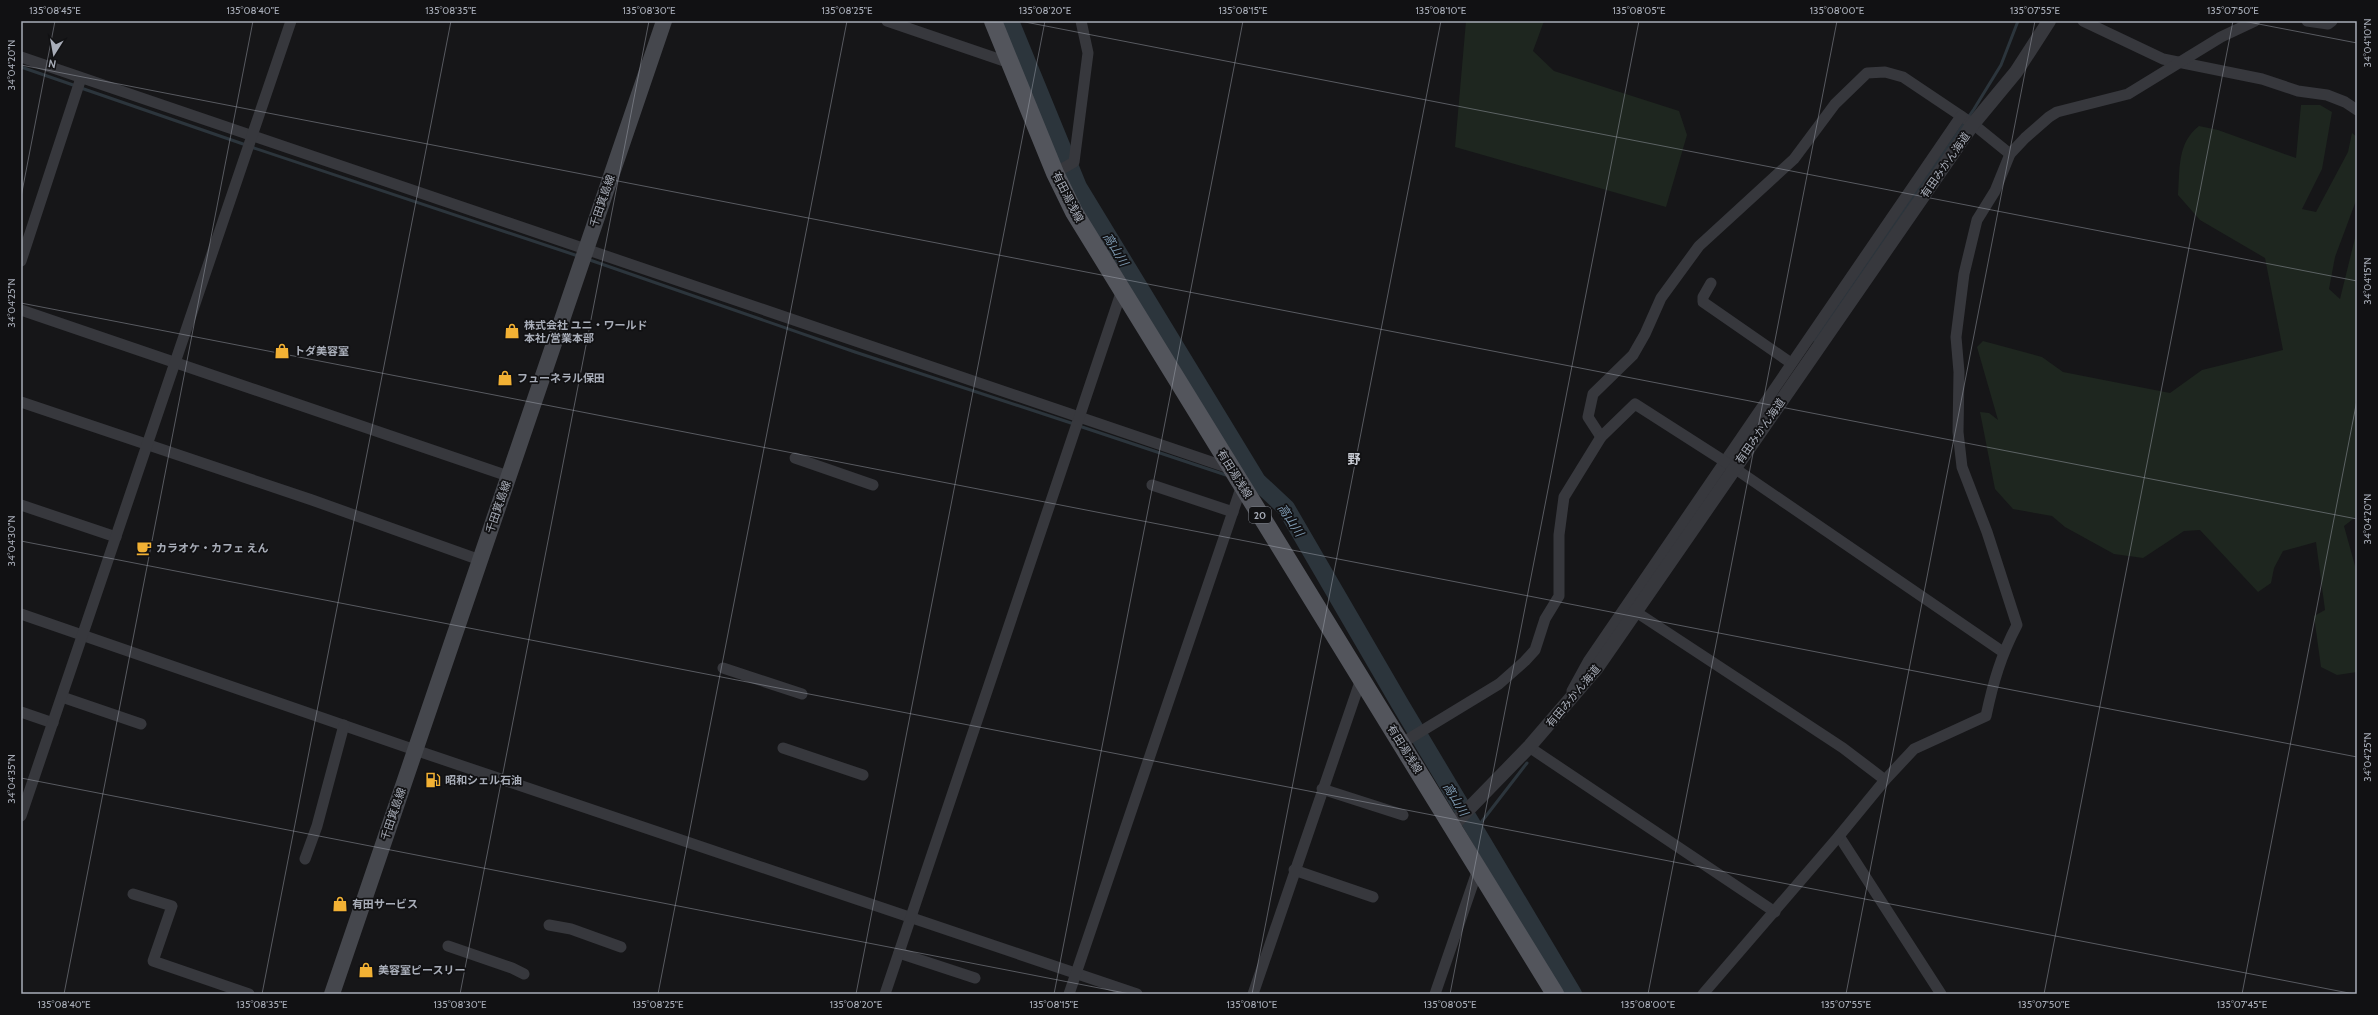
<svg xmlns="http://www.w3.org/2000/svg" width="2378" height="1015" viewBox="0 0 2378 1015" font-family="Cabin,'Noto Sans JP',sans-serif">
<style>
.green{fill:#1e261f}
.lines{fill:none;stroke-linecap:round;stroke-linejoin:round}
.stream{stroke:#2c353c;stroke-width:3}
.river{stroke:#2c353c;stroke-width:18}
.minor{stroke:#37383d;stroke-width:11}
.tertiary{stroke:#37383d;stroke-width:14}
.secondary{stroke:#45474d;stroke-width:16}
.primary{stroke:#53555c;stroke-width:18}
.ticks{fill:none;stroke:#a8adb8;stroke-width:1;stroke-opacity:0.45}
.labels{text-anchor:middle;dominant-baseline:central;stroke-width:3.5;stroke-linejoin:round;paint-order:stroke}
.shield{fill:#111113;stroke:#7b7e86;stroke-width:1}
.shield-label{font-size:10px;font-weight:bold;fill:#a8adb8}
.street-label{font-size:11px;fill:#a8adb8;stroke:#111113}
.poi-label{font-size:11px;font-weight:bold;fill:#a8adb8;stroke:#111113;text-anchor:start}
.water-label{font-size:12px;font-style:italic;fill:#7f9bb3;stroke:#111113}
.quarter-label{font-size:13px;font-weight:bold;fill:#c9ccd4;stroke:#111113}
.neatline{fill:none;stroke:#a8adb8;stroke-width:1.5}
.ticks-label{font-size:10px;text-anchor:middle;fill:#a8adb8}
</style>
<rect width="100%" height="100%" fill="#161618"/>
<!-- green -->
<g class="green">
<polygon points="1466,21 1544,21 1533,51 1554,71 1679,111 1687,135 1666,207 1455,147"/>
<path d="M2301,105H2320L2332,112L2322,169L2302,209L2316,212L2348,152L2352,133L2357,137V198L2335,257L2329,289L2340,299L2357,230V516L2344,526L2357,573V672L2337,675L2321,667L2314,616L2325,610L2316,542L2283,551L2274,568L2271,583L2258,592L2200,530L2184,531L2143,558L2114,554L2065,527L2052,516L2013,509L1995,489L1980,412L1989,413L1998,420L1977,347L1983,341L2042,357L2063,372L2170,393L2202,370L2283,350L2265,258L2200,220L2178,195C2180,169 2177,143 2199,126L2218,130L2296,158Z"/>
</g>
<g class="lines">
<!-- stream -->
<g class="stream">
<polyline points="21,67 76,86"/>
<polyline points="81,88 246,145"/>
<polyline points="251,147 578,256"/>
<polyline points="587,259 855,352 1074,424"/>
<polyline points="1814,340 1974,109 2001,65 2018,21"/>
<polyline points="1079,426 1226,475"/>
<polyline points="1250,480 1257,481"/>
<polyline points="1476,829 1527,763"/>
</g>
<!-- river -->
<polyline class="river" points="1010,21 1078,187 1257,481 1286,508 1400,704 1573,994"/>
<!-- minor -->
<g class="minor">
<polyline points="887,21 1010,63"/>
<polyline points="2083,21 2163,59 2262,79 2298,91 2327,95 2345,102 2357,110"/>
<polyline points="2307,21 2328,24 2332,21"/>
<polyline points="21,57 1232,469"/>
<polyline points="1055,173 1074,162 1088,53 1081,21"/>
<polyline points="21,261 81,78"/>
<polyline points="1711,283 1703,297 1703,302 1791,363"/>
<polyline points="21,310 508,476"/>
<polyline points="21,402 312,500 480,560"/>
<polyline points="1601,437 1588,417 1593,394 1633,355 1645,334 1661,298 1699,246 1794,159 1835,104 1867,73 1885,72 1903,77 1973,124 2010,154"/>
<polyline points="795,458 873,485"/>
<polyline points="1152,485 1233,512"/>
<polyline points="21,505 116,537"/>
<polyline points="1630,608 1843,748 1885,780"/>
<polyline points="21,614 415,750 1137,994"/>
<polyline points="723,668 802,694"/>
<polyline points="1572,691 1589,660 1961,116"/>
<polyline points="62,697 141,724"/>
<polyline points="21,712 53,723"/>
<polyline points="1402,743 1499,684 1525,661 1535,650 1545,619 1559,596 1559,535 1564,497 1601,437 1635,404 1724,461 2003,652"/>
<polyline points="1529,747 1775,912"/>
<polyline points="783,748 863,775"/>
<polyline points="1322,789 1403,815"/>
<polyline points="21,816 291,21"/>
<polyline points="1839,836 1941,994"/>
<polyline points="305,859 317,826 344,725"/>
<polyline points="1294,870 1373,897"/>
<polyline points="133,894 172,906 153,961 249,994"/>
<polyline points="549,925 571,929 621,947"/>
<polyline points="448,946 512,968 524,974"/>
<polyline points="899,953 975,978"/>
<polyline points="885,994 1122,290"/>
<polyline points="1069,994 1242,485"/>
<polyline points="1253,994 1361,679"/>
<polyline points="1435,994 1478,869"/>
<path d="M1703,994L1839,836L1885,780L1914,749L1986,716C1993,683 2001,655 2017,625L1987,532L1962,467L1958,432L1959,372L1956,337L1964,274L1977,220L1995,191L2010,154L2025,138L2049,117L2057,112L2128,94L2221,37L2255,21"/>
</g>
<!-- tertiary -->
<polyline class="tertiary" points="1452,826 1529,747 1596,669 1973,124 2016,72 2049,21"/>
<!-- secondary -->
<polyline class="secondary" points="332,994 664,21"/>
<!-- primary -->
<polyline class="primary" points="993,21 1055,173 1074,212 1555,994"/>
</g>
<!-- ticks -->
<path class="ticks" d="M1020,21L2357,281M2243,21L2357,43M21,65L2357,519M21,197L55,21M21,303L2357,757M21,541L2354,994M21,778L1130,994M64,994L253,21M262,994L451,21M460,994L649,21M658,994L847,21M856,994L1045,21M1054,994L1243,21M1252,994L1441,21M1450,994L1639,21M1648,994L1837,21M1846,994L2035,21M2044,994L2233,21M2242,994L2357,400"/>
<!-- icons -->
<defs>
<g id="shop-bare" transform="scale(1.2)"><path d="M-5-2.5h2.3a2.7 3.5 0 0 1 5.4 0H5L5.5 6h-11ZM-1.5-2.5h3a1.5 2.3 0 0 0-3 0Z" fill="#f2b134" stroke="#111113" stroke-width="2.5" paint-order="stroke"/></g>
<g id="cafe-bare" transform="scale(1.2)"><path d="M-5.5-4.5H6V0H3Q3 3.5 0 3.5H-2.5Q-5.5 3.5-5.5 0ZM3-3.2v2h1.7v-2ZM-6 4.5H4V6H-6Z" fill="#f2b134" stroke="#111113" stroke-width="2.5" paint-order="stroke"/></g>
<g id="fuel-bare" transform="scale(1.2)"><path d="M-5.5-6h7V0h2V4h1.3V-2.5L3-4.5l.8-.8L6-3V5H2.5V1h-1V6h-7ZM-4.2-4.7v3.2H.2V-4.7Z" fill="#f2b134" stroke="#111113" stroke-width="2.5" paint-order="stroke"/></g>
</defs>
<g fill-rule="evenodd">
<use href="#shop-bare" x="512" y="331"/>
<use href="#shop-bare" x="282" y="351"/>
<use href="#shop-bare" x="505" y="378"/>
<use href="#cafe-bare" x="144" y="548"/>
<use href="#fuel-bare" x="433" y="780"/>
<use href="#shop-bare" x="340" y="904"/>
<use href="#shop-bare" x="366" y="970"/>
</g>
<g class="labels">
<!-- shield labels -->
<rect class="shield" x="1249" y="507" width="22" height="16" rx="3"/>
<g class="shield-label">
<text x="1260" y="515">20</text>
</g>
<!-- street labels -->
<g class="street-label">
<text transform="translate(1945 165) rotate(-55)">有田みかん海道</text>
<text transform="translate(1068 197) rotate(63)">有田湯浅線</text>
<text transform="translate(602 201) rotate(-71)">千田箕島線</text>
<text transform="translate(1760 431) rotate(-55)">有田みかん海道</text>
<text transform="translate(1235 474) rotate(58)">有田湯浅線</text>
<text transform="translate(498 507) rotate(-71)">千田箕島線</text>
<text transform="translate(1573 696) rotate(-50)">有田みかん海道</text>
<text transform="translate(1405 749) rotate(58)">有田湯浅線</text>
<text transform="translate(393 814) rotate(-71)">千田箕島線</text>
</g>
<!-- poi labels -->
<g class="poi-label">
<text x="524" y="325">株式会社 ユニ・ワールド<tspan x="524" dy="13">本社/営業本部</tspan></text>
<text x="294" y="351">トダ美容室</text>
<text x="517" y="378">フューネラル保田</text>
<text x="156" y="548">カラオケ・カフェ えん</text>
<text x="445" y="780">昭和シェル石油</text>
<text x="352" y="904">有田サービス</text>
<text x="378" y="970">美容室ピースリー</text>
</g>
<!-- water labels -->
<g class="water-label">
<text transform="translate(1116 249) rotate(59)">高山川</text>
<text transform="translate(1291 520) rotate(56)">高山川</text>
<text transform="translate(1456 799) rotate(59)">高山川</text>
</g>
<!-- quarter labels -->
<g class="quarter-label">
<text x="1354" y="459">野</text>
</g>
</g>
<!-- border -->
<rect width="2378" height="1015" fill="none" stroke="#111113" stroke-width="44"/>
<!-- north arrow -->
<g transform="translate(54 54) rotate(191)" stroke="#111113" stroke-width="3" paint-order="stroke">
<path d="M0-3L7 15L0 10L-7 15Z" fill="#a8adb8"/>
<text y="-6" font-size="11" font-weight="bold" text-anchor="middle" fill="#a8adb8">N</text>
</g>
<rect x="22" y="22" width="2334" height="971" class="neatline"/>
<g class="ticks-label">
<text x="55" y="14">135°08'45"E</text>
<text x="253" y="14">135°08'40"E</text>
<text x="451" y="14">135°08'35"E</text>
<text x="649" y="14">135°08'30"E</text>
<text x="847" y="14">135°08'25"E</text>
<text x="1045" y="14">135°08'20"E</text>
<text x="1243" y="14">135°08'15"E</text>
<text x="1441" y="14">135°08'10"E</text>
<text x="1639" y="14">135°08'05"E</text>
<text x="1837" y="14">135°08'00"E</text>
<text x="2035" y="14">135°07'55"E</text>
<text x="2233" y="14">135°07'50"E</text>
<text transform="translate(2367 43) rotate(-90)" y="4">34°04'10"N</text>
<text transform="translate(11 65) rotate(-90)" y="4">34°04'20"N</text>
<text transform="translate(2367 281) rotate(-90)" y="4">34°04'15"N</text>
<text transform="translate(11 303) rotate(-90)" y="4">34°04'25"N</text>
<text transform="translate(2367 519) rotate(-90)" y="4">34°04'20"N</text>
<text transform="translate(11 541) rotate(-90)" y="4">34°04'30"N</text>
<text transform="translate(2367 757) rotate(-90)" y="4">34°04'25"N</text>
<text transform="translate(11 779) rotate(-90)" y="4">34°04'35"N</text>
<text x="64" y="1008">135°08'40"E</text>
<text x="262" y="1008">135°08'35"E</text>
<text x="460" y="1008">135°08'30"E</text>
<text x="658" y="1008">135°08'25"E</text>
<text x="856" y="1008">135°08'20"E</text>
<text x="1054" y="1008">135°08'15"E</text>
<text x="1252" y="1008">135°08'10"E</text>
<text x="1450" y="1008">135°08'05"E</text>
<text x="1648" y="1008">135°08'00"E</text>
<text x="1846" y="1008">135°07'55"E</text>
<text x="2044" y="1008">135°07'50"E</text>
<text x="2242" y="1008">135°07'45"E</text>
</g>
</svg>
